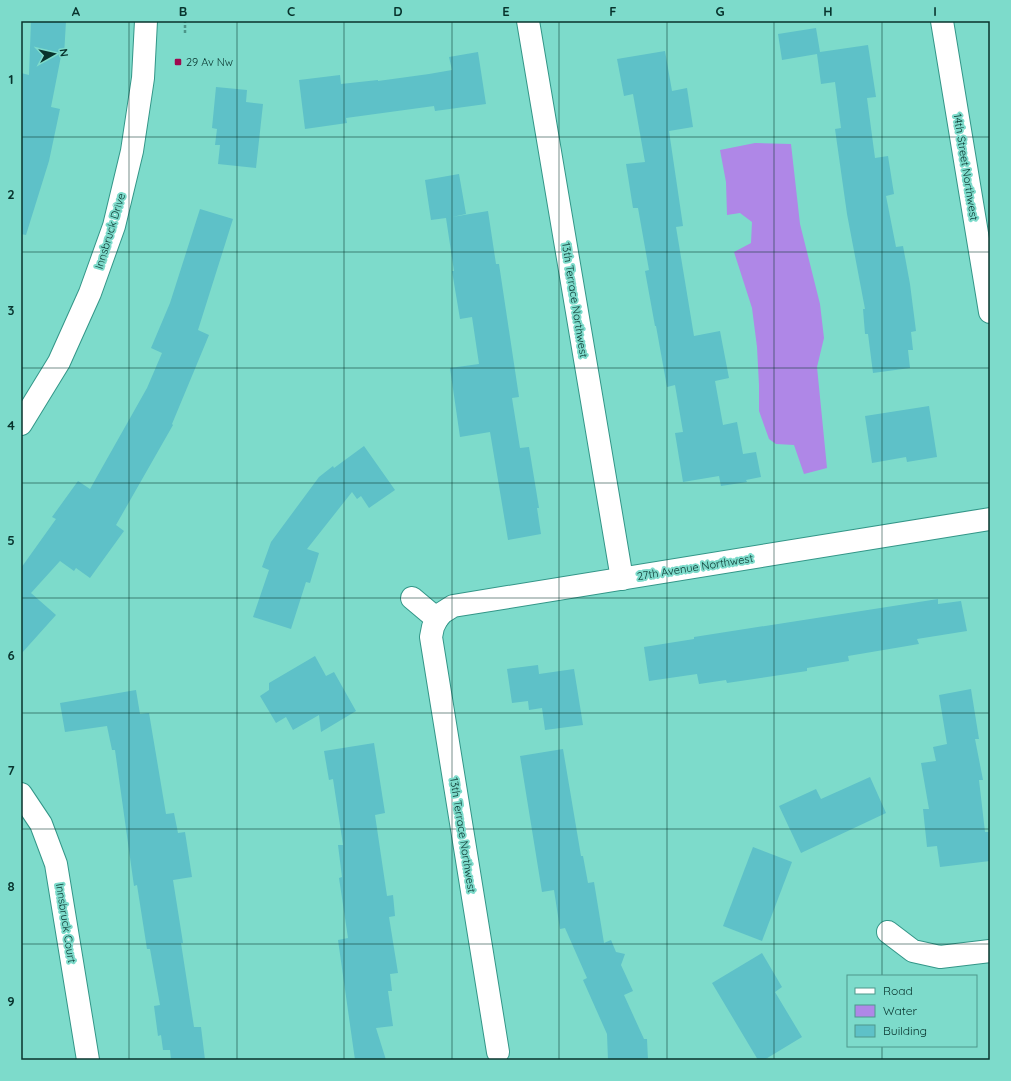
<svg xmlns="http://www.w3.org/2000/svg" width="1011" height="1081" viewBox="0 0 1011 1081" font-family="Quicksand,sans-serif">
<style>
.water{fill:#af87e7}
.building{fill:#5ec1c8}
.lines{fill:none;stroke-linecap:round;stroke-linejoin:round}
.minor-casing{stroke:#339688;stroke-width:24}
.tertiary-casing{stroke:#339688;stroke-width:24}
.path{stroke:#4c9589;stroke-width:2.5;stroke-dasharray:3 2;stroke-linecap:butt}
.minor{stroke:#fff;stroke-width:22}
.tertiary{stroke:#fff;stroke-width:22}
.grid{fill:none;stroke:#08332d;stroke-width:1;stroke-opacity:0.55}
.poi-dot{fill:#9f094f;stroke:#7ddbcb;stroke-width:1.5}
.labels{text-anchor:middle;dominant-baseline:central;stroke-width:4;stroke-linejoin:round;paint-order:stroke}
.poi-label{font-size:11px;fill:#08332d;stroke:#7ddbcb;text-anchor:start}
.street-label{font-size:11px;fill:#08332d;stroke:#7ddbcb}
.neatline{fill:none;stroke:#08332d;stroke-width:1.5}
.grid-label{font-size:13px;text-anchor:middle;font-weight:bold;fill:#08332d}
</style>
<rect width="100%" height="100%" fill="#7ddbcb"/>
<!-- water -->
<polygon class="water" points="755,143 791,144 800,224 820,304 824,338 817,367 827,468 804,474 794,445 776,444 769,439 759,411 759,385 757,347 752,308 734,252 751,243 752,222 740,213 727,215 726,182 720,150"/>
<!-- building -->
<g class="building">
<polygon points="31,21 66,21 64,56 61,56 51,107 60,109 49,161 26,235 21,234 21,73 29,75"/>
<polygon points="816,28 820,52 868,45 876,97 867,98 875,158 888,156 894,194 886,196 896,247 903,246 910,284 916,331 911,332 913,350 908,350 910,368 873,373 868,334 865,334 863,309 865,309 847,214 835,129 841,128 835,82 821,84 817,54 782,60 778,34"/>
<polygon points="665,51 672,91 687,88 693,127 669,131 683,226 676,227 694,336 720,331 729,378 715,381 723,425 737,422 743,454 756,452 761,477 746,480 747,482 721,486 719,476 683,482 675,433 683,432 675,385 667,387 656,326 655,326 645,271 649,270 638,208 633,208 626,164 645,162 633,94 624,96 617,59"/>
<polygon points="478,52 486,104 435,111 434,106 346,118 347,123 305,129 299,80 340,75 341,84 378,80 378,81 429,74 452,70 449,57"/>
<polygon points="216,87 247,90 246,102 263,104 256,168 218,164 220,145 215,145 217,129 212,128"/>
<polygon points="459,174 466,214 452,217 488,211 496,264 499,264 519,397 512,398 520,448 529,447 539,508 537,508 541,534 508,540 490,432 460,437 450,368 479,364 472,317 460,319 452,271 454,271 446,218 431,220 425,180"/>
<polygon points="200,209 233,219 198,330 209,335 172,424 173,425 116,525 124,531 90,578 76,568 74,571 60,561 31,593 56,615 21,654 21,568 56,519 52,517 78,481 90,489 147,388 162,353 151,348 170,303"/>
<polygon points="929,406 937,457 907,462 906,457 872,463 865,416"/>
<polygon points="364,446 395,490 369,508 361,496 357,499 352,492 307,549 319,553 310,583 306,582 291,629 253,617 269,570 262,567 271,542 319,477 333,466 334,468"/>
<polygon points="938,599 938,604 961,601 967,631 917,639 919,644 848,656 849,661 807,668 807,671 727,683 726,680 699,684 697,674 649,681 644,647 694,639 694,637"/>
<polygon points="315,656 326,676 334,672 356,711 321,732 319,715 293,730 286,717 276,723 260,696 269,690 269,683"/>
<polygon points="538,665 539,674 574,669 583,725 545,730 542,708 529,710 528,701 512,703 507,669"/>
<polygon points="971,689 979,739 975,739 983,780 979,780 985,832 990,832 990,861 940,867 937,846 927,847 923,809 929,809 921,763 936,761 933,747 947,744 939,695"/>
<polygon points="136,690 140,714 149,713 166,814 174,813 178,833 185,832 192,877 173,880 183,943 181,943 194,1027 201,1027 205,1060 171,1060 170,1050 163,1050 161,1035 158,1036 154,1006 160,1005 150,949 147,949 137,885 134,886 115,750 112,750 107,726 65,732 60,703"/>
<polygon points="374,743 385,813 375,815 387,896 393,895 395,916 389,917 398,973 390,974 392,991 388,991 393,1026 376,1028 386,1060 355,1060 338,940 348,938 339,878 342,877 338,845 343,845 333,779 329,780 324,751"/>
<polygon points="563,749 581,856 583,856 588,883 594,882 604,943 611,940 616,952 625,954 621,965 633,991 624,995 644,1039 647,1039 648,1060 608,1060 607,1034 583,980 587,978 565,928 560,929 554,890 542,892 520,756"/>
<polygon points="870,777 886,813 801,853 779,806 816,789 821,799"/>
<polygon points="753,847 792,862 762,941 723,926"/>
<polygon points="762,953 782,987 775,992 802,1037 764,1060 758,1060 712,983"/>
</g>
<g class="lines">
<!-- minor casing -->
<g class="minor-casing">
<g id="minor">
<polyline points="528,21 622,579"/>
<polyline points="942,21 990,312"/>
<polyline points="412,598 437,619 442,613 453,606 990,519"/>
<polyline points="437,619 433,627 431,637 498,1052"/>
<polyline points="21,794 41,824 56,864 88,1060"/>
<polyline points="888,932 913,951 940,957 990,951"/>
</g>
</g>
<!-- tertiary casing -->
<g class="tertiary-casing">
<polyline id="tertiary" points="21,424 59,362 90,293 114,226 132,151 143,78 146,21"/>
</g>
<!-- path -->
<polyline class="path" points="185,33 185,21"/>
<!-- minor -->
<use href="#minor" class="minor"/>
<!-- tertiary -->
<use href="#tertiary" class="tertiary"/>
</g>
<!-- grid -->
<path class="grid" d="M129,21V1060M237,21V1060M344,21V1060M452,21V1060M559,21V1060M667,21V1060M774,21V1060M882,21V976M21,137H990M21,252H990M21,368H990M21,483H990M21,598H990M21,713H990M21,829H990M21,944H990M882,1046V1060"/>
<!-- markers -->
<rect class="poi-dot" x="174" y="58" width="8" height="8" rx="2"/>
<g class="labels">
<!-- poi labels -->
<g class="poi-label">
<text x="186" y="62">29 Av Nw</text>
</g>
<!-- street labels -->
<g class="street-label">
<text transform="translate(966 167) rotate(81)">14th Street Northwest</text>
<text transform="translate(110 231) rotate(-73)">Innsbruck Drive</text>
<text transform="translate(575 300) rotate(81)">13th Terrace Northwest</text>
<text transform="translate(695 567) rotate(-9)">27th Avenue Northwest</text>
<text transform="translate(463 835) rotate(81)">13th Terrace Northwest</text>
<text transform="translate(66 923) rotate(81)">Innsbruck Court</text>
</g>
</g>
<!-- border -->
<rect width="1011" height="1081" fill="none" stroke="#7ddbcb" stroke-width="44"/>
<!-- legend -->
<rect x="847" y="975" width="130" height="72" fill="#7ddbcb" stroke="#4e988c"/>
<rect x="855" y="988" width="20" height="6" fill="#ffffff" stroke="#4e988c"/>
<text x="883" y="995" font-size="12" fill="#08332d">Road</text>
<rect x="855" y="1005" width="20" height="12" fill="#af87e7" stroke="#4e988c"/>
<text x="883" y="1015" font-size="12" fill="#08332d">Water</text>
<rect x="855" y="1025" width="20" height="12" fill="#5ec1c8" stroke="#4e988c"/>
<text x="883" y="1035" font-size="12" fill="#08332d">Building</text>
<!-- north arrow -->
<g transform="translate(54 54) rotate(82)" stroke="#7ddbcb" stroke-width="3" paint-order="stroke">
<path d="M0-3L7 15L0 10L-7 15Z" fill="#08332d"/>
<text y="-6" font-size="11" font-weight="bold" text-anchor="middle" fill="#08332d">N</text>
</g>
<rect x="22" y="22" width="967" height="1037" class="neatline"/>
<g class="grid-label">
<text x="76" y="16">A</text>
<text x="183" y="16">B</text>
<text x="291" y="16">C</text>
<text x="398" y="16">D</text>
<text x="506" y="16">E</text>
<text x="613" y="16">F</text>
<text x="720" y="16">G</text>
<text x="828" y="16">H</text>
<text x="935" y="16">I</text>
<text x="11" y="84">1</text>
<text x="11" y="199">2</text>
<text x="11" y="315">3</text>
<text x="11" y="430">4</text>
<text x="11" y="545">5</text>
<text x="11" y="660">6</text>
<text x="11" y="775">7</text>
<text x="11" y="891">8</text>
<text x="11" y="1006">9</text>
</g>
</svg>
